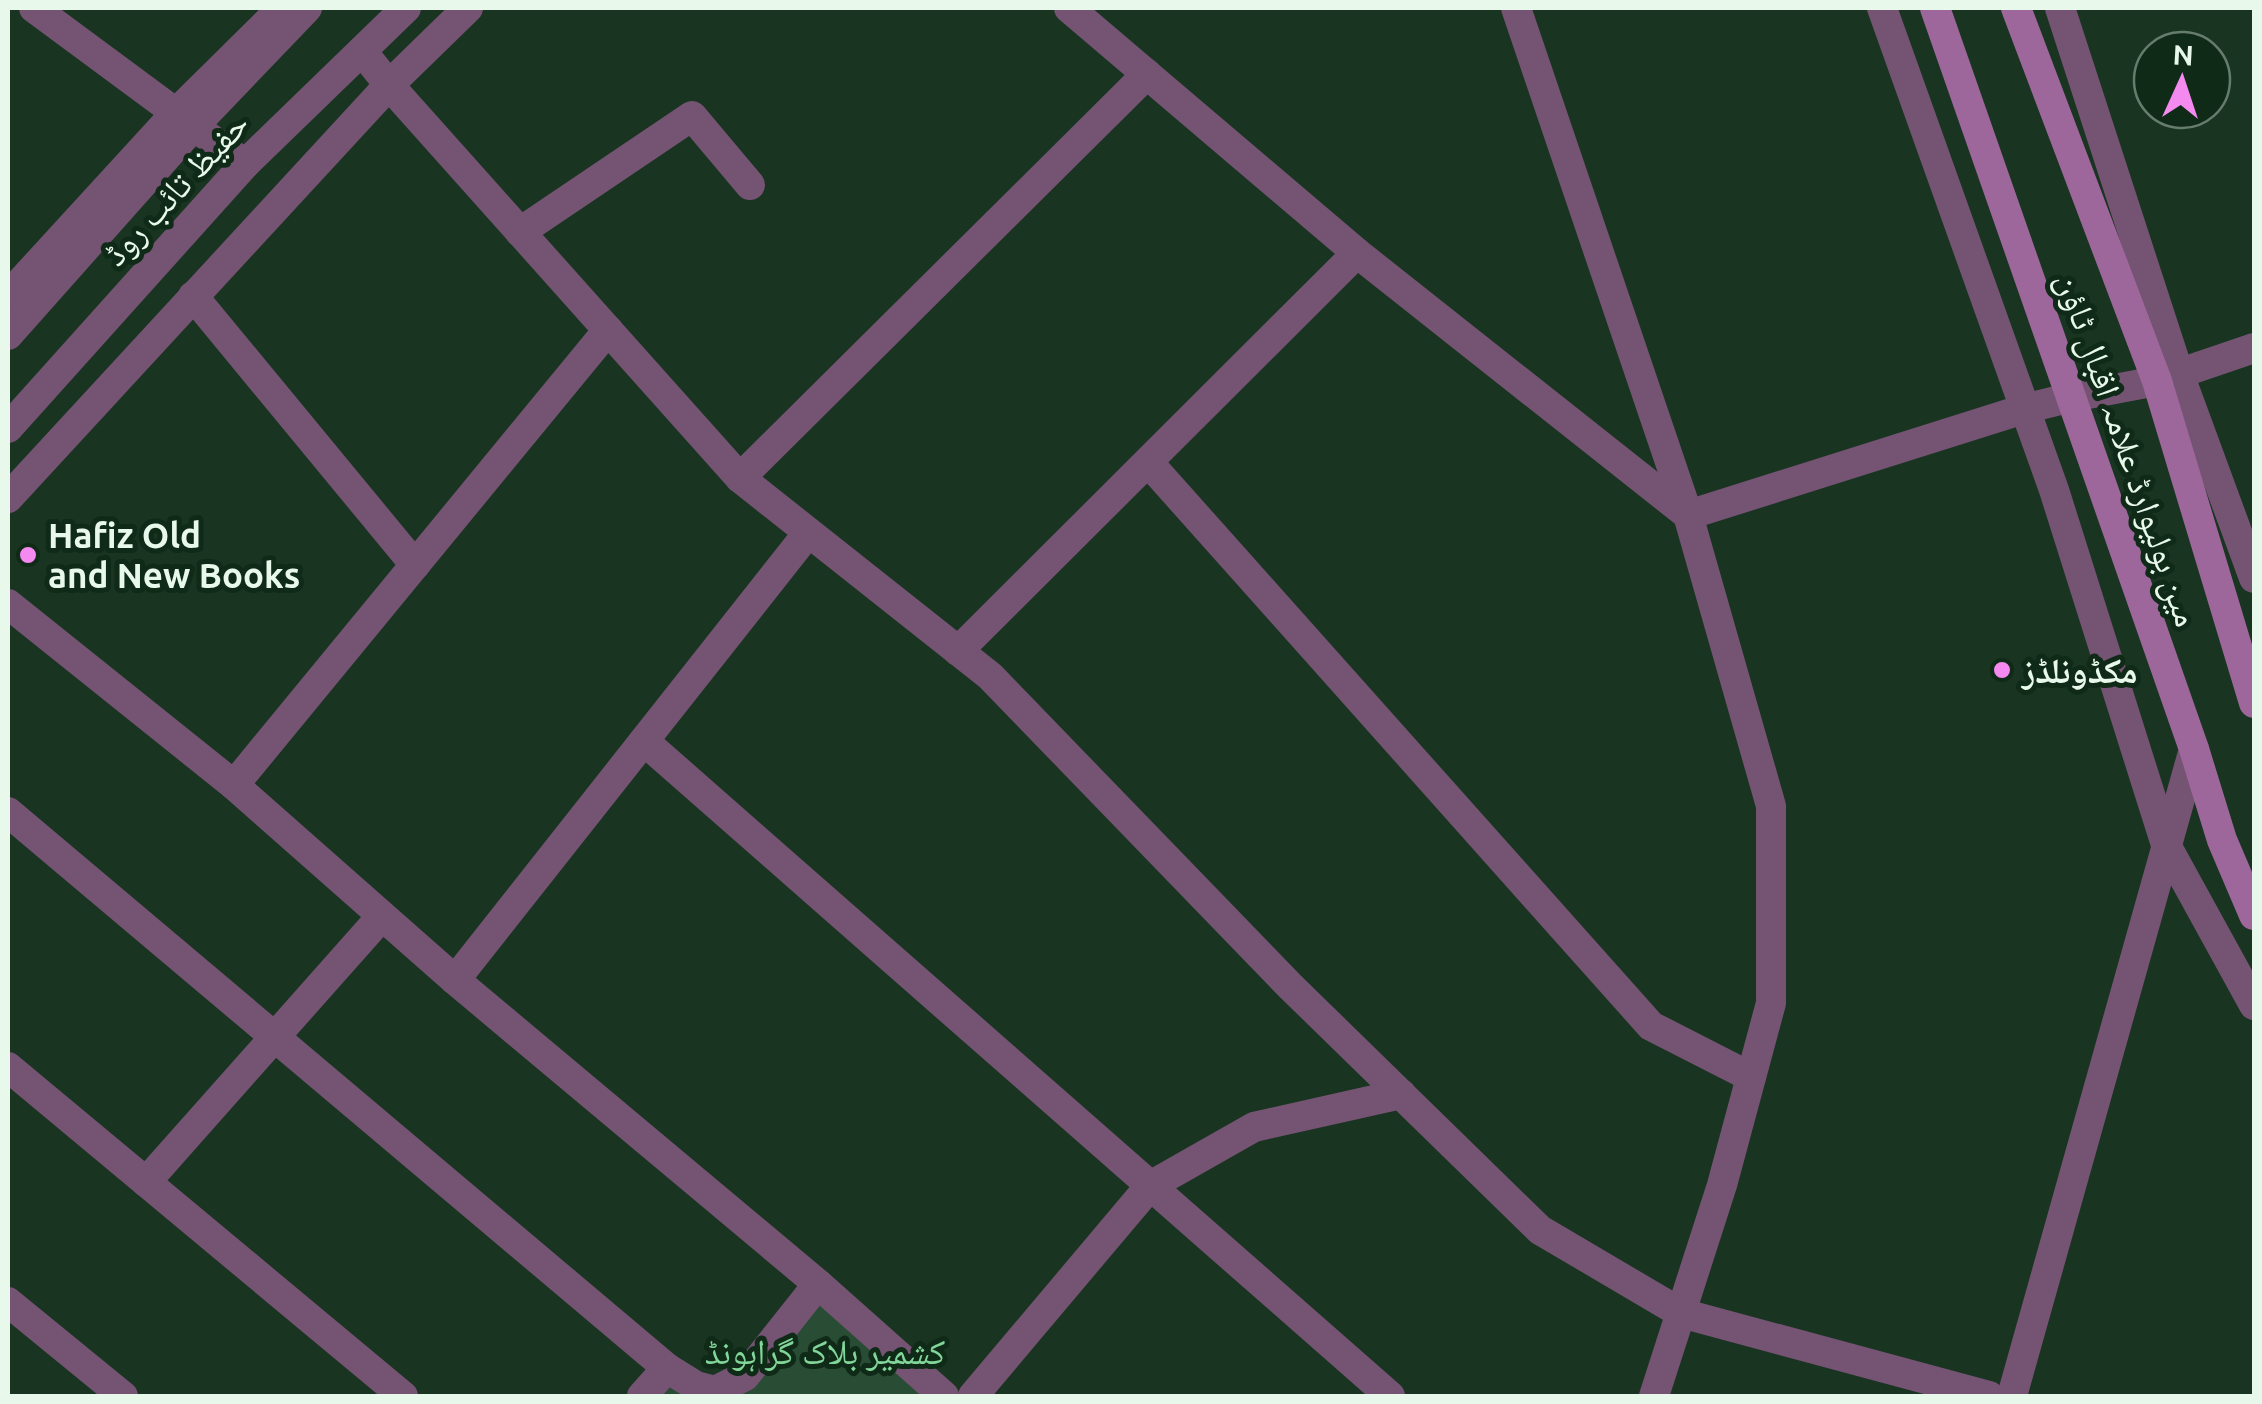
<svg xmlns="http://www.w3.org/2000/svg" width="2262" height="1404" viewBox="0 0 2262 1404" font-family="Ubuntu,'Noto Naskh Arabic',sans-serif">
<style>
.green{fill:#294d34}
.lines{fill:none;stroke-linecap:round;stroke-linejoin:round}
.minor{stroke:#755373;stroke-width:30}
.tertiary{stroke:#755373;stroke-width:30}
.secondary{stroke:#9e679b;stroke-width:30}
.poi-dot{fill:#f489f0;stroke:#0f2a17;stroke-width:4}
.labels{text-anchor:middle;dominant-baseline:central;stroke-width:10;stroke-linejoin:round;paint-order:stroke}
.street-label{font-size:35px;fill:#e8f8eb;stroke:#0f2a17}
.poi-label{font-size:35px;font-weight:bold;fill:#e8f8eb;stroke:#0f2a17;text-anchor:start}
.park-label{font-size:35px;fill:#82d69a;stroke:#0f2a17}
</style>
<rect width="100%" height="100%" fill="#193421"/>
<!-- green -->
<polygon class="green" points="818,1284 944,1396 642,1396 667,1368 715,1391"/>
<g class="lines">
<!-- minor -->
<g class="minor">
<polyline points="34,8 245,164"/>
<polyline points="1069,8 1357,253 1688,515 2024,409 2072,397 2157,381 2254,348"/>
<polyline points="1516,8 1688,515 1771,806 1771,1003 1722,1185 1654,1396"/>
<polyline points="1882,8 2054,490 2166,845 2254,1005"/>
<polyline points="2060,8 2179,374 2254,578"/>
<polyline points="362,51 389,85 740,478 990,676 1290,986 1540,1230 1681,1313 1989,1396"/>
<polyline points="520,232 692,116 750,185"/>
<polyline points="8,296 174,115 282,8"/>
<polyline points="193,296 415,565"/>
<polyline points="1148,462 1651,1026 1751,1077"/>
<polyline points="740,478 1147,74"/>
<polyline points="8,498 389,85 468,8"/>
<polyline points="958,651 1357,253"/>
<polyline points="644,741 1390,1396"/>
<polyline points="234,785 608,330"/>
<polyline points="8,812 667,1368"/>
<polyline points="455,980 808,533"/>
<polyline points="8,1067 403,1396"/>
<polyline points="146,1182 382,916"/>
<polyline points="8,1302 123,1396"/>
<polyline points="642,1396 667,1368 696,1386 715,1391 745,1376 818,1284"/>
<polyline points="973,1396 1150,1186 1254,1127 1401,1094"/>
<polyline points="2012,1396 2194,749"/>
</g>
<!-- tertiary -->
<g class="tertiary">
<polyline points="8,335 192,128 307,8"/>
<polyline points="8,428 245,164 406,8"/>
<polyline points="8,604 234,785 455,980 818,1284 944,1396"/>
</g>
<!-- secondary -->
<g class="secondary">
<polyline points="1935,8 2194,749 2222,840 2254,915"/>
<polyline points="2016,8 2157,381 2254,703"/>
</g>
</g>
<!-- markers -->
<g class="poi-dot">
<circle cx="28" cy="555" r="10"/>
<circle cx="2002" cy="670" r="10"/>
</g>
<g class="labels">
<!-- street labels -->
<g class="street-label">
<text transform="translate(175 188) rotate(-47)">حفیظ تائب روڈ</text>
<text transform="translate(2129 449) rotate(71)">مین بولیوارڈ علامہ اقبال ٹاؤن</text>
</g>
<!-- poi labels -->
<g class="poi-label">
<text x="48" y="535">Hafiz Old<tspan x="48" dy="40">and New Books</tspan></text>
<text x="2022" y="670">مکڈونلڈز</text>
</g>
<!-- park labels -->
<g class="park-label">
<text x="825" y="1351">کشمیر بلاک ﮔﺮﺍﮨﻮﻧﮉ</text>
</g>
</g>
<!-- border -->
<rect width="2262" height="1404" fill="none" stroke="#e8f8eb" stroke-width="20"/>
<!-- north arrow -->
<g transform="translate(2182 80) rotate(3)"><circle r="48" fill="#0f2a17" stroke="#667c6c" stroke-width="2.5"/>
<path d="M0-8L18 38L0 25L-18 38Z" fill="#f489f0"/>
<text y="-15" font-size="28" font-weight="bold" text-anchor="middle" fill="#e8f8eb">N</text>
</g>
</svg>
